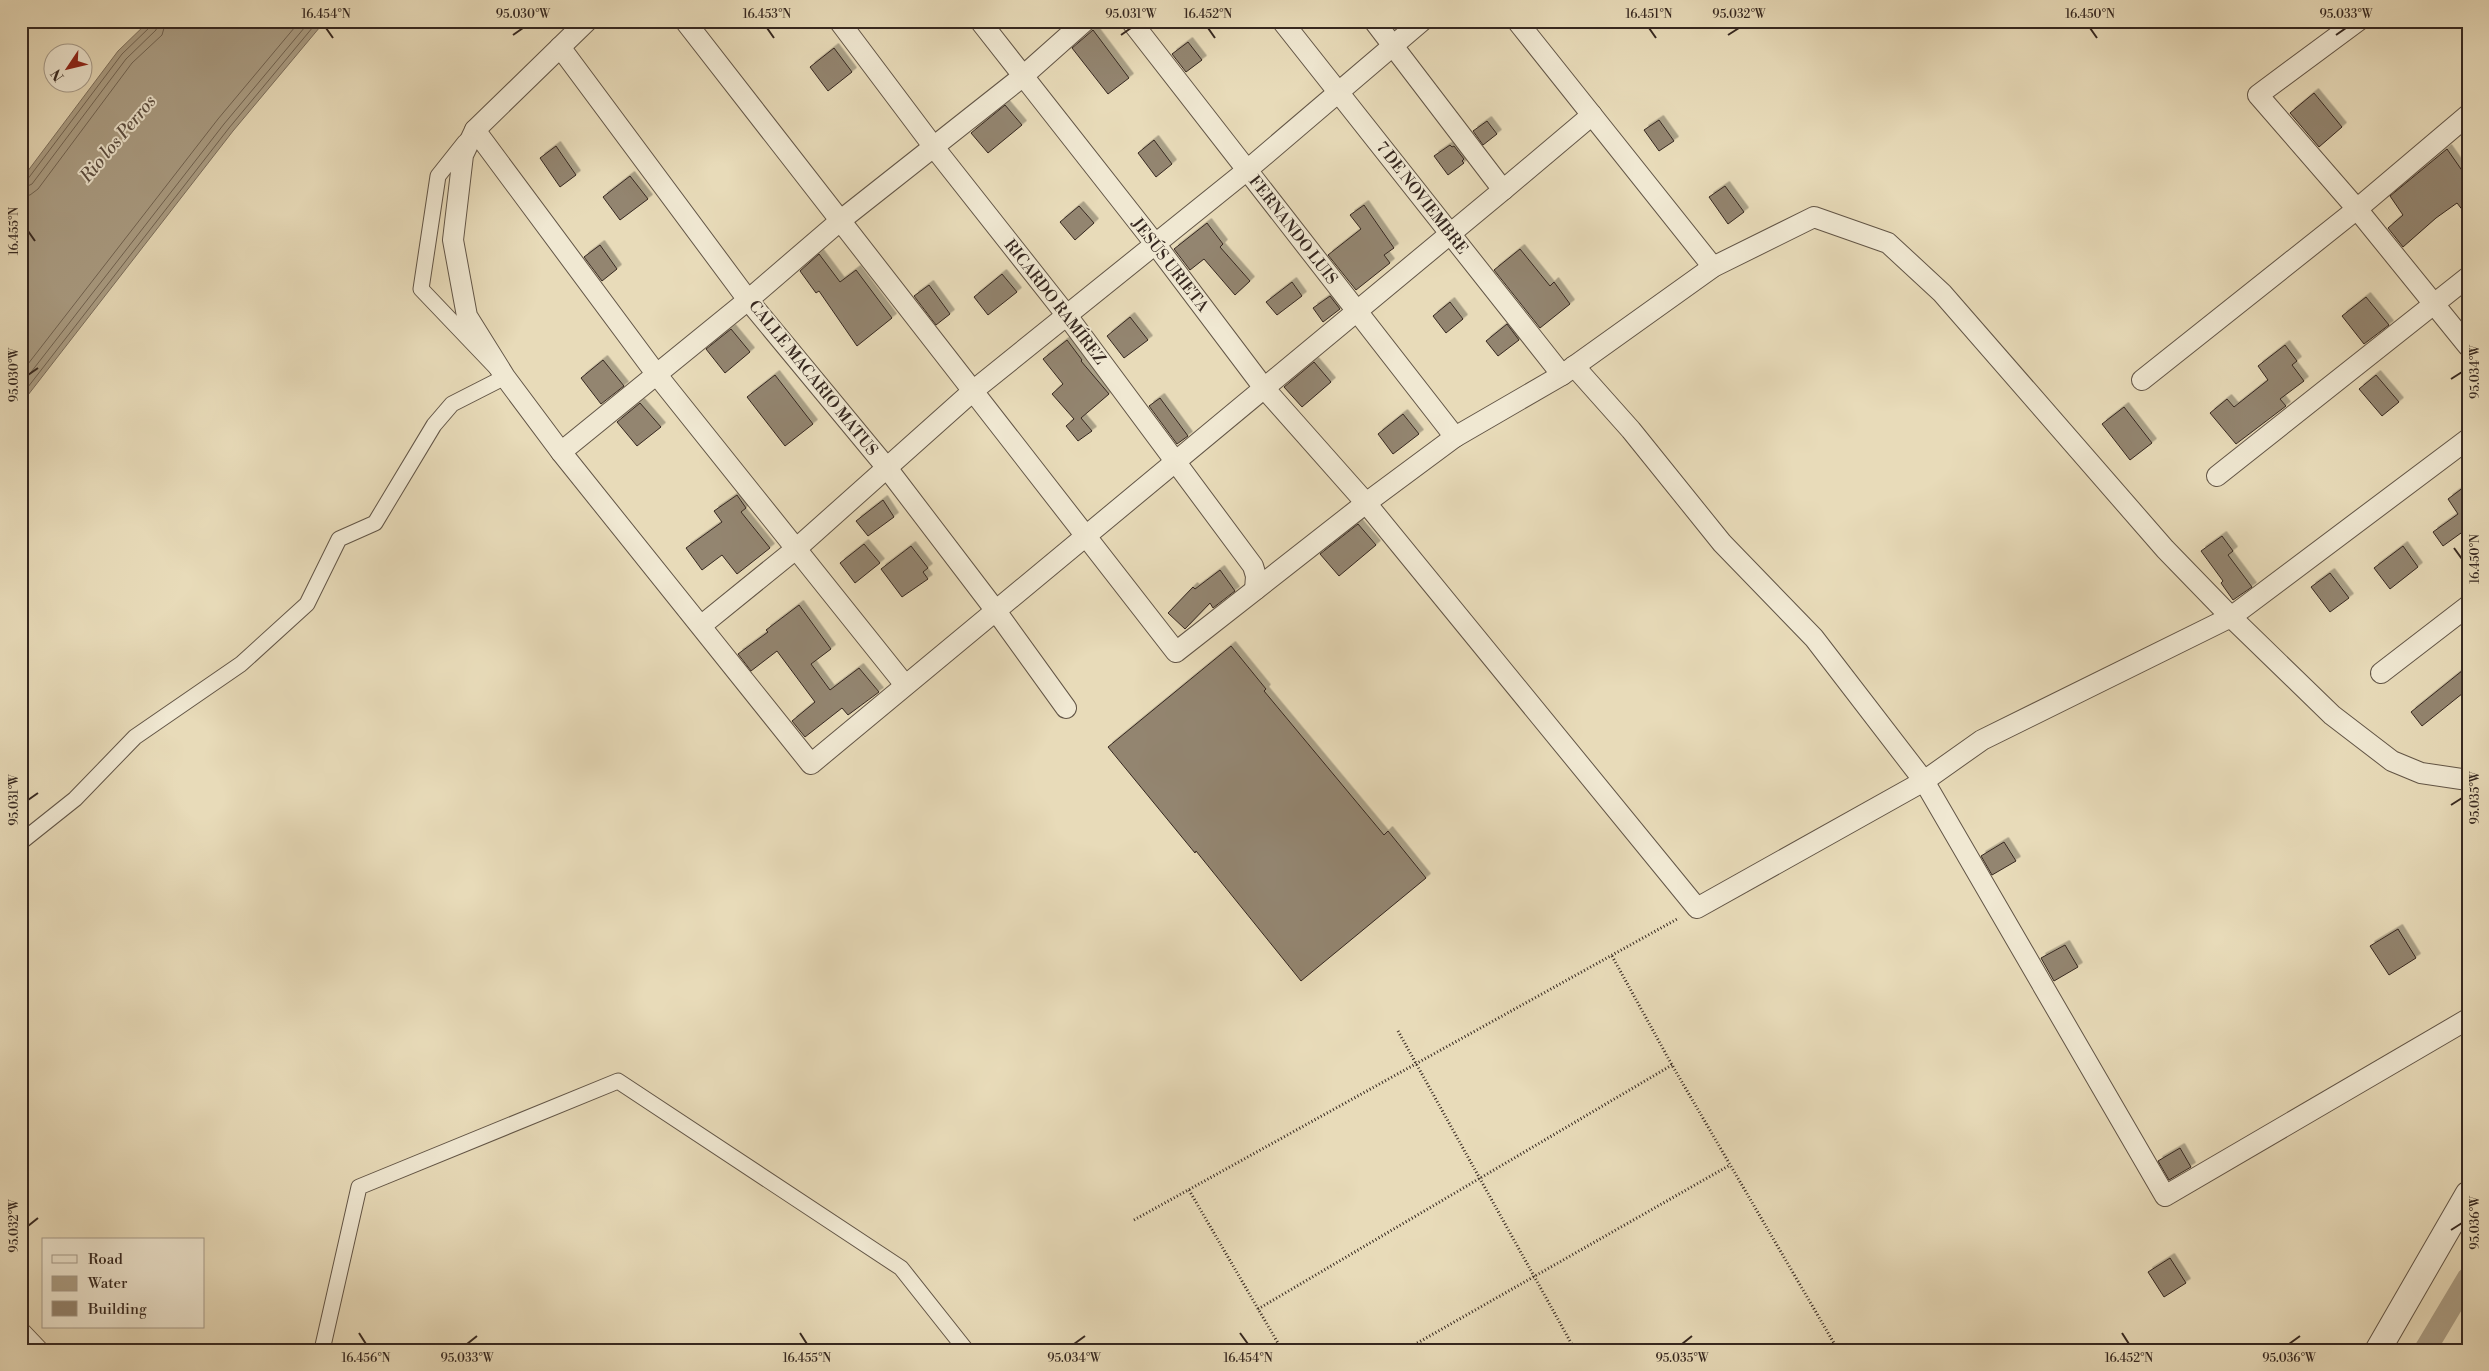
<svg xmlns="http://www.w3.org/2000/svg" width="2489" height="1371" viewBox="0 0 2489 1371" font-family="'Libre Bodoni',serif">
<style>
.water{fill:#ab9e85;stroke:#7c6f5d}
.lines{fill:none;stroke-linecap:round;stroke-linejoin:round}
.shore{stroke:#706352;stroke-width:1}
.canal{stroke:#ab9e85;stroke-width:22}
.building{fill:#938570;stroke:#362820;filter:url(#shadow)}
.pedestrian-casing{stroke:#625546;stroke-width:17}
.minor-casing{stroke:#625546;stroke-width:22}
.tertiary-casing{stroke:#625546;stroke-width:27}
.path{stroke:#362820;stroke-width:3;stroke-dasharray:1 2.5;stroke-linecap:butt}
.pedestrian{stroke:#f0e8d2;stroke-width:15}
.minor{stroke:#f0e8d2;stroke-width:20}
.tertiary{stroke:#f0e8d2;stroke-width:25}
.ticks{fill:none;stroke:#362820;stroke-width:2}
.labels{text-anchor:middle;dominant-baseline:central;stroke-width:4;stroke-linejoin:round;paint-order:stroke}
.street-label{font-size:16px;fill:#362820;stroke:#f0e8d2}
.water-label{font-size:18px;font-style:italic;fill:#594b3e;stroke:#f0e8d2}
.neatline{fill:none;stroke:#362820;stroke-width:2}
.ticks-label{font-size:12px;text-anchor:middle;fill:#362820}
</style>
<defs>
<filter id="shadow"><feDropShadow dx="4.5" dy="-4.5" stdDeviation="0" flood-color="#0004"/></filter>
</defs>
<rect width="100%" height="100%" fill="#e8dbb9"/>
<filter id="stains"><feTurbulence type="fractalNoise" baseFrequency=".004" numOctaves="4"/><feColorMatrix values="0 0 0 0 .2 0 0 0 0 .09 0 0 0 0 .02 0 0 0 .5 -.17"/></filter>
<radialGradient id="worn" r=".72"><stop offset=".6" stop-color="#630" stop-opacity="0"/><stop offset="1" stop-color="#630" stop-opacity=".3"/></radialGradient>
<!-- water -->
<polygon class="water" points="149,21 325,21 233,131 21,404 21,180 118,51"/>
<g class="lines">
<!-- shore -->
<g class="shore">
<polyline points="21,183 27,180 122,54 150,27 152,21"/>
<polyline points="21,189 32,184 126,59 156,30 158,21"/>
<polyline points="21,196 30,195 38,189 132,63 162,35 166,21"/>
<polyline points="21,373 218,119 300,21"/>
<polyline points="21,385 224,124 310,21"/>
<polyline points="21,396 229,128 318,21"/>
</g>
<!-- canal -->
<polyline class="canal" points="2425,1350 2468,1278"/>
</g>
<!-- building -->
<g class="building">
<polygon points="1093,30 1129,78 1108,94 1072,48"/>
<polygon points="1188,42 1202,60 1186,72 1172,54"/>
<polygon points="834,48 852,72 828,91 810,67"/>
<polygon points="2314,93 2342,127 2319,147 2290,113"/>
<polygon points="1005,105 1022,125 988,153 971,133"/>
<polygon points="1659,120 1674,141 1659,151 1644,130"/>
<polygon points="1487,121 1497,134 1483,145 1473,131"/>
<polygon points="1154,140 1172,164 1156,177 1138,153"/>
<polygon points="1450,145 1452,147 1454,146 1464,159 1462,161 1464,163 1448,175 1434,156"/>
<polygon points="556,146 576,175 560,187 540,158"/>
<polygon points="2447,149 2468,179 2468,217 2457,203 2436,218 2403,247 2388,228 2403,215 2390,196"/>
<polygon points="630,176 648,199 620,220 603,197"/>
<polygon points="1725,186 1744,212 1728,224 1709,197"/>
<polygon points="1364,205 1394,248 1384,255 1390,263 1356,290 1328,255 1361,229 1350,215"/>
<polygon points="1079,206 1094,223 1075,240 1060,222"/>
<polygon points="1207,223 1223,244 1220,247 1250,281 1235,295 1204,259 1190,270 1174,249"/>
<polygon points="600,245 617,269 602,281 584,257"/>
<polygon points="1520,249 1550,286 1554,282 1570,304 1540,328 1494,270"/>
<polygon points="819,254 840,282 856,270 892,318 857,346 819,291 816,293 800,271"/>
<polygon points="1002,274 1017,292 988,315 974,297"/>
<polygon points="1292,282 1302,296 1277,315 1266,302"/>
<polygon points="929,285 950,314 936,325 914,296"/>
<polygon points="1330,296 1340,309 1323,322 1313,308"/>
<polygon points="2366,297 2389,325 2364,344 2342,316"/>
<polygon points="1450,302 1463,319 1446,333 1433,316"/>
<polygon points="1130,317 1148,340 1124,358 1107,336"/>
<polygon points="1507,324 1519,340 1498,356 1486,341"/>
<polygon points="731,329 750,352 725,373 706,349"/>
<polygon points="1067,340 1082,360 1081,361 1109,394 1081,418 1092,431 1078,441 1066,426 1074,419 1052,394 1063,384 1043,359"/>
<polygon points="2285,345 2297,361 2292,365 2304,381 2280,399 2286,406 2236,444 2210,413 2227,399 2234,407 2268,380 2258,366"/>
<polygon points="603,360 624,386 601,404 581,378"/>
<polygon points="1314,362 1331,382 1302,407 1284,387"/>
<polygon points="775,375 813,424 785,446 747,397"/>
<polygon points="2376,375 2399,402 2382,416 2359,389"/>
<polygon points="1160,398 1188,436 1177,444 1149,406"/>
<polygon points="640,403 661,427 637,446 617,422"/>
<polygon points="2124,407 2152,443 2130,460 2102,424"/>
<polygon points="1403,414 1419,434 1393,454 1378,434"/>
<polygon points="2468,484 2468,528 2443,546 2433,532 2458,514 2448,499"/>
<polygon points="737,495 746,508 741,512 770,548 737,574 722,555 702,570 686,548 722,522 714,511"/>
<polygon points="883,500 894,517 868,536 856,521"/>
<polygon points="1358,524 1376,545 1339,576 1320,554"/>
<polygon points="2222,536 2233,551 2228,555 2252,587 2233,600 2221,583 2223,581 2201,551"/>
<polygon points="864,544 880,563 855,583 840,563"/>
<polygon points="911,546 928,568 923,572 928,579 902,597 881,569"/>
<polygon points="2403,546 2418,567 2390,589 2374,568"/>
<polygon points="1220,570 1235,591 1213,608 1210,603 1185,629 1168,613 1193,587 1195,589"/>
<polygon points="2330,573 2349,598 2330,612 2311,587"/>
<polygon points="799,605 831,649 811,664 830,690 859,668 879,692 848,715 842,708 805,737 792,721 815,702 777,651 751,671 738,654 768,632 766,630"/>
<polygon points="1231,646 1266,689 1264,691 1384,835 1388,831 1426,878 1301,981 1196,851 1195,853 1108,747"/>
<polygon points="2468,666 2468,689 2422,726 2411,712"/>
<polygon points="2004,842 2016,861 1992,875 1981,856"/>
<polygon points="2398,929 2416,958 2389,975 2370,946"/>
<polygon points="2065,945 2078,967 2054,981 2041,958"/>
<polygon points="2180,1148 2191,1167 2169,1180 2158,1161"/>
<polygon points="2170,1258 2186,1283 2164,1297 2148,1272"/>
</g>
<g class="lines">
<!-- pedestrian casing -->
<g class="pedestrian-casing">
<g id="pedestrian">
<polyline points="21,842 75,799 135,737 241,664 307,604 339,539 375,523 434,425 452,404 505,377 421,289 438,176 465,142"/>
<polyline points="21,1329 41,1350"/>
<polyline points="322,1350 359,1187 618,1081 901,1268 966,1350"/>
</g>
</g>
<!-- minor casing -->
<g class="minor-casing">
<g id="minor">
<polyline points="587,21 475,130 463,155 453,240 467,316 505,377 561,452 811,764 1503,190"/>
<polyline points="685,21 1176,652 1366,503 1455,437 1562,375 1713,267 1814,217 1888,243 1942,293 2165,549 2231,617 2332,715 2392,761 2421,773 2468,780"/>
<polyline points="839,21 933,146 1068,317 1253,566 1256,576 1255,590"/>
<polyline points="980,21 1156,245 1264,388 1366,503 1697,908 1924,781 1982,740 2231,617 2468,439"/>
<polyline points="1131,21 1455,437"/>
<polyline points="1282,21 1562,375"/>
<polyline points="1374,21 1503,190 1592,115"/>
<polyline points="1517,21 1713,267"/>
<polyline points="2358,21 2258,95 2357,209 2468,346"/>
<polyline points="560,47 748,300 887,468 996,611 1066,708"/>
<polyline points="475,130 657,375 905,685"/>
<polyline points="1574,366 1631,430 1722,543 1814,638 1924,781 2165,1196 2468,1019"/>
<polyline points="2142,380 2357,209 2468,115"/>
<polyline points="561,452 748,300 841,220 1022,77 1085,21"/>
<polyline points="2217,476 2468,277"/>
<polyline points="702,625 797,548 974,390 1246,171 1422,21"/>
<polyline points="2381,673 2468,606"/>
</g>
</g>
<!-- tertiary casing -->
<g class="tertiary-casing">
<polyline id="tertiary" points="2378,1350 2468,1194"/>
</g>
<!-- path -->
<g class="path">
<polyline points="1612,956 1672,1065 1838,1350"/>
<polyline points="1398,1031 1575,1350"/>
<polyline points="1189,1190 1282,1350"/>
<polyline points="1134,1220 1679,918"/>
<polyline points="1258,1309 1672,1065"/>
<polyline points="1405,1350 1730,1165"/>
</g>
<!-- pedestrian -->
<use href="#pedestrian" class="pedestrian"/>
<!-- minor -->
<use href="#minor" class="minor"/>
<!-- tertiary -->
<use href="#tertiary" class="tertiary"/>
</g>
<!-- ticks -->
<path class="ticks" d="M326,28L333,38M767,28L774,38M1208,28L1215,38M1649,28L1656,38M2090,28L2097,38M513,35L523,28M1121,35L1131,28M1728,35L1739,28M2336,35L2346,28M28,231L35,241M28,375L38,368M2451,379L2462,372M2454,548L2462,559M28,800L38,793M2451,805L2462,798M28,1226L38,1218M2451,1230L2462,1223M359,1333L366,1344M800,1333L807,1344M1240,1333L1248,1344M2122,1333L2129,1344M467,1344L477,1336M1074,1344L1085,1336M1682,1344L1692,1336M2289,1344L2300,1336"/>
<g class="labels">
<!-- street labels -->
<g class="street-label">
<text transform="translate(1422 198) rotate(52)">7 DE NOVIEMBRE</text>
<text transform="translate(1293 230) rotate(52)">FERNANDO LUIS</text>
<text transform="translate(1170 265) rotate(52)">JESÚS URIETA</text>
<text transform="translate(1055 302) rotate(52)">RICARDO RAMÍREZ</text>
<text transform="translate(813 378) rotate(51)">CALLE MACARIO MATUS</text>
</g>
<!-- water labels -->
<g class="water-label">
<text transform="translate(118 139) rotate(-50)">Rio los Perros</text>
</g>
</g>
<!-- margin -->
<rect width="2489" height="1371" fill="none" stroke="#e8dbb9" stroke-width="55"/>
<!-- legend -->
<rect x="42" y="1238" width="162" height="90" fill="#f0e8d2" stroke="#a69b8b"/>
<rect x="52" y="1255" width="25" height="8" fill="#f0e8d2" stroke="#a69b8b"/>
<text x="88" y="1264" font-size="15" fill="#362820">Road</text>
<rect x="52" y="1276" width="25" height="15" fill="#ab9e85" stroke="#a69b8b"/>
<text x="88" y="1288" font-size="15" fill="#362820">Water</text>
<rect x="52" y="1301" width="25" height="15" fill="#938570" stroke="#a69b8b"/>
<text x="88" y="1314" font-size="15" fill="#362820">Building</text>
<!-- north arrow -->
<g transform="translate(68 68) rotate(235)"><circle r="24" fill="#f0e8d2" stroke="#a69b8b"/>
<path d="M0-4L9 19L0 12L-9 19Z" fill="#8f2418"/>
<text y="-8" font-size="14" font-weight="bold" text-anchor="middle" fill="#362820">N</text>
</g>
<rect x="28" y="28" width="2434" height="1316" class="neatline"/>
<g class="ticks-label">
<text x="326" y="18">16.454°N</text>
<text x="523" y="18">95.030°W</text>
<text x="767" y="18">16.453°N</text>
<text x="1131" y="18">95.031°W</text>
<text x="1208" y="18">16.452°N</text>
<text x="1649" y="18">16.451°N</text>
<text x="1739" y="18">95.032°W</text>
<text x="2090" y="18">16.450°N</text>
<text x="2346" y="18">95.033°W</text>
<text transform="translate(14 231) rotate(-90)" y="4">16.455°N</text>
<text transform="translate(2475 372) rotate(-90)" y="4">95.034°W</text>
<text transform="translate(14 375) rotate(-90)" y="4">95.030°W</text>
<text transform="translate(2475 559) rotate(-90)" y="4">16.450°N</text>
<text transform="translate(2475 798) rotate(-90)" y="4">95.035°W</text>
<text transform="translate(14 800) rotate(-90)" y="4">95.031°W</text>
<text transform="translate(2475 1223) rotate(-90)" y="4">95.036°W</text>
<text transform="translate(14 1226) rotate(-90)" y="4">95.032°W</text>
<text x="366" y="1362">16.456°N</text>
<text x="467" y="1362">95.033°W</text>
<text x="807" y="1362">16.455°N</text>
<text x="1074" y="1362">95.034°W</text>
<text x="1248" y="1362">16.454°N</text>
<text x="1682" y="1362">95.035°W</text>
<text x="2129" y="1362">16.452°N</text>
<text x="2289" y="1362">95.036°W</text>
</g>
<rect width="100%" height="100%" filter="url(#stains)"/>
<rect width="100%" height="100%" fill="url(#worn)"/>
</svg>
